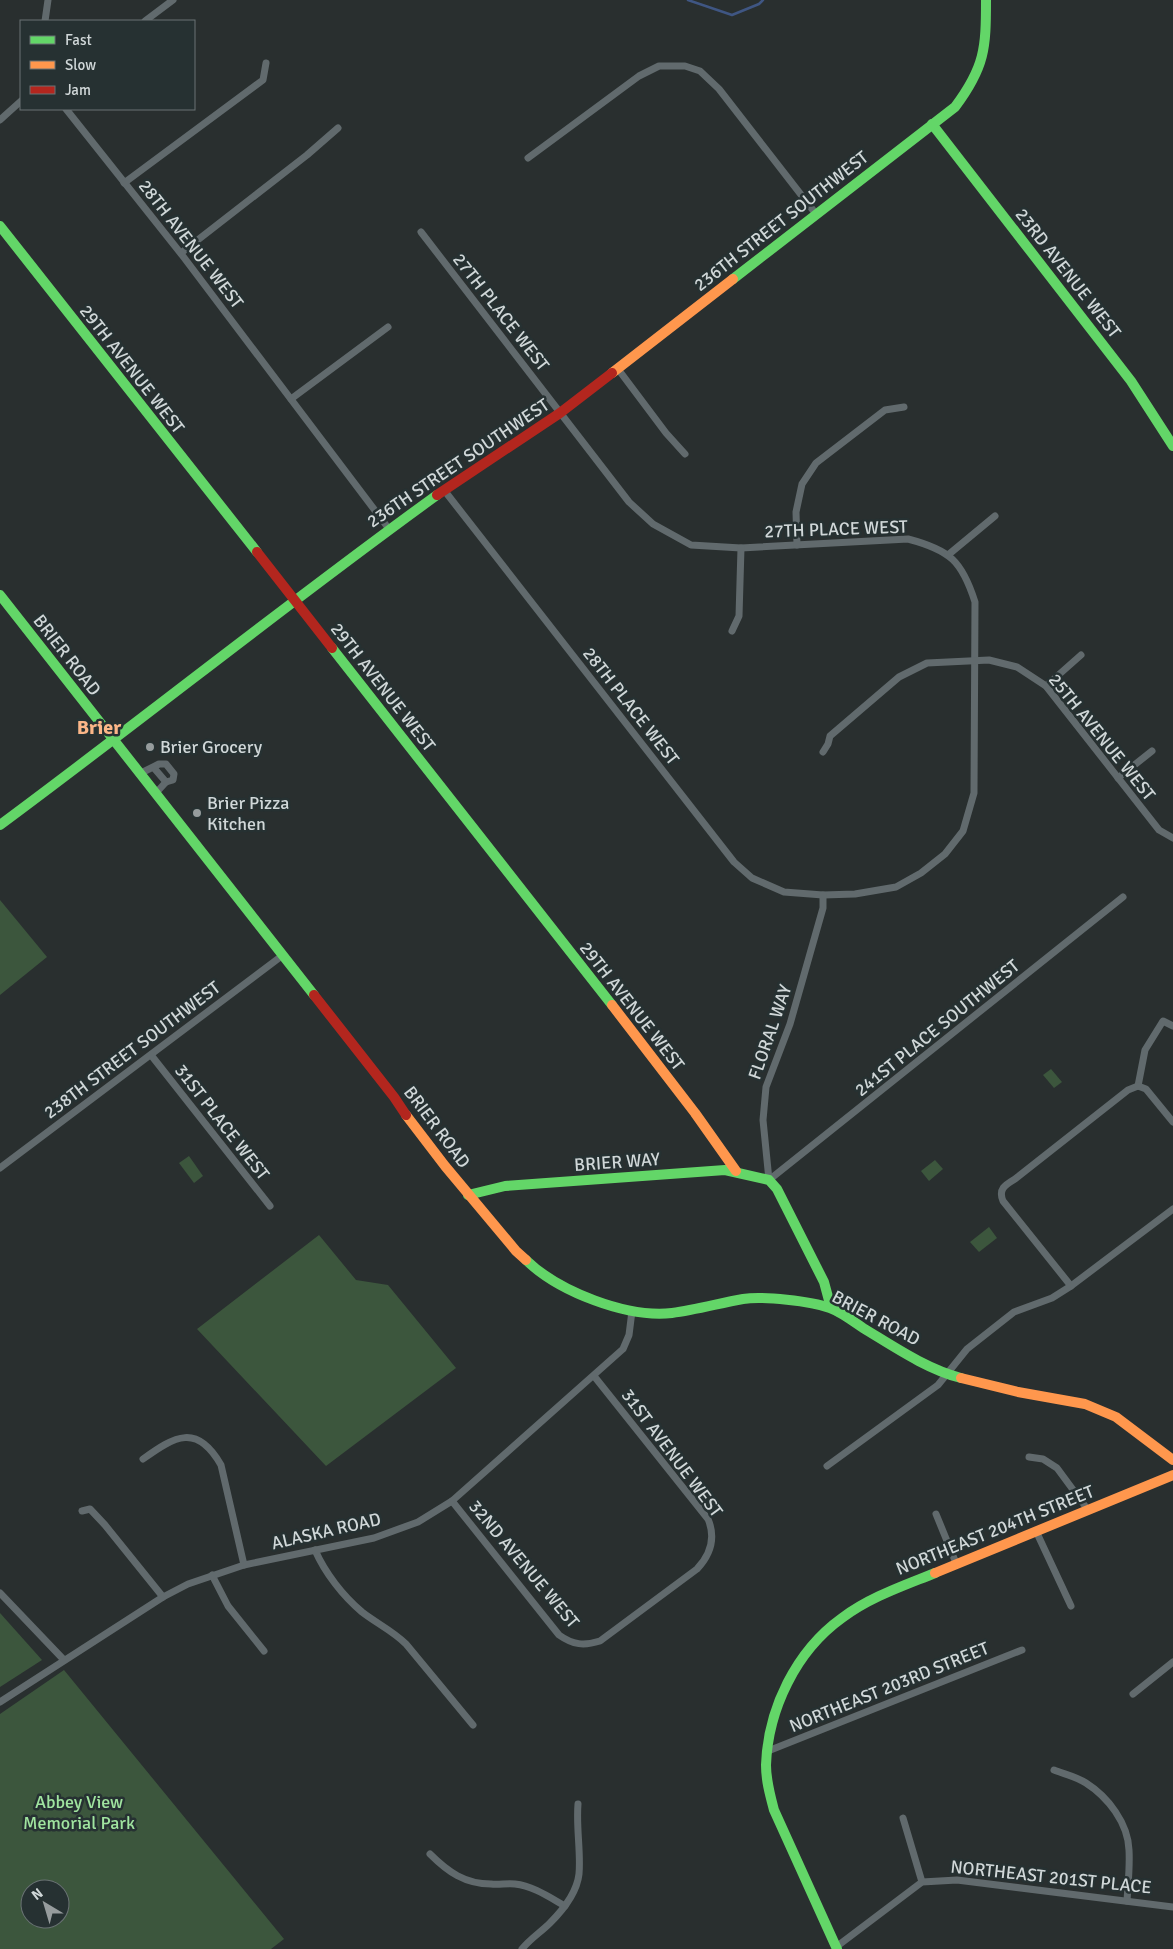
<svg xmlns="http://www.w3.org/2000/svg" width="1173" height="1949" viewBox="0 0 1173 1949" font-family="Signika,sans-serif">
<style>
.green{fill:#3c563d;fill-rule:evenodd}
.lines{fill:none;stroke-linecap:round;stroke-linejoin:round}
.stream{stroke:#3f5683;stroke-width:2.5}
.street{stroke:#616a6d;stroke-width:7}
.fast{stroke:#63d668;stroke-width:10}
.slow{stroke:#ff974d;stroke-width:10}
.jam{stroke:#b3261e;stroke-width:10}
.poi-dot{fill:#969c9d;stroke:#263132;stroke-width:2}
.labels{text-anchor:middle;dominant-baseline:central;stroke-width:5;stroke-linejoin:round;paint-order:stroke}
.street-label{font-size:18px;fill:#d0d7d8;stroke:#263132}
.poi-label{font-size:18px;fill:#d0d7d8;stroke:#263132;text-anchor:start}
.park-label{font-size:18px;fill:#a0e49f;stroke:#263132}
.quarter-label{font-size:20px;font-weight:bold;fill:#fbb688;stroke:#263132}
</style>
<rect width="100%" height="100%" fill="#292f2f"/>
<!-- green -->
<g class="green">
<polygon points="0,900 47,957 0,995"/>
<polygon points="1051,1069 1062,1082 1054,1088 1043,1075"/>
<polygon points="189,1156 203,1176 194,1183 179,1163"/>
<polygon points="935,1160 943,1169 929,1181 921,1171"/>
<polygon points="989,1227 997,1238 979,1252 970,1242"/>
<polygon points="319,1235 356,1280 388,1285 456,1368 326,1466 197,1329"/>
<polygon points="0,1613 42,1660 0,1687"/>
<path d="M64,1670L284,1939L271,1949H0V1714ZM30,1889H60V1919H30Z"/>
</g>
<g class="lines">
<!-- stream -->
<polyline class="stream" points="688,0 732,15 759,4 763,0"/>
<!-- street -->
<g class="street">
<polyline points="45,21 48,0"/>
<polyline points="145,21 173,0"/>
<polyline points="66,109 182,255 389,529"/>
<polyline points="0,120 21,101"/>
<polyline points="528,158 639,76 659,66 685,66 700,71 719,89 816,214"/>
<polyline points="124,183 263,80 266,63"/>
<path d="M421,232L629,502L653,524L691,545L741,548L908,539C950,550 962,561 975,602L974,793L963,831L945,854L921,873L896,887L855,894L823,895L784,892L752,878L734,862L444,490"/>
<polyline points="181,253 307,155 338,128"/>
<polyline points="618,369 666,433 685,454"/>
<polyline points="291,399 388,327"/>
<polyline points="797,545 796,512 802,484 816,463 885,410 904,407"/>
<polyline points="948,555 995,516"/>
<polyline points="732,631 739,616 741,548"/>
<polyline points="1046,686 1081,655"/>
<polyline points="823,752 828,744 830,736 899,677 927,663 989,660 1017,667 1046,686 1159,830 1173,838"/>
<polyline points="154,768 166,782"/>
<polyline points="139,774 159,764 166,764 174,774 173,780 166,782 155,794"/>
<polyline points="1118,778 1152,751"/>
<polyline points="151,1055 270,1206"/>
<polyline points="1138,1086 1145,1050 1163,1021 1173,1026"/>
<polyline points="1138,1086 1146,1089 1173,1122"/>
<polyline points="0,1168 283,955"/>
<polyline points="769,1180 1123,897"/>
<polyline points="769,1180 763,1120 766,1087 790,1024 823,908 823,895"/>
<path d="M1071,1286L1003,1201C998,1189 1005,1185 1015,1179L1128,1090L1138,1086"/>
<polyline points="1029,1457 1043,1459 1057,1468 1088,1510"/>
<path d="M143,1459C175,1436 197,1423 221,1465L244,1565"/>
<polyline points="827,1466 938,1385 967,1349 1014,1312 1052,1298 1071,1286 1173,1209"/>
<path d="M452,1501L559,1635C573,1645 584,1646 600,1641L697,1569C711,1554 716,1538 708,1519L594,1376"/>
<polyline points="82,1511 90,1509 105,1525 163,1597"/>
<polyline points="936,1514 956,1563"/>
<polyline points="1036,1531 1071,1606"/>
<path d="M315,1550C325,1573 343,1596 362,1612C376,1623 393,1631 406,1644L473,1725"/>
<polyline points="212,1575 228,1606 264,1651"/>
<polyline points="0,1593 64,1660"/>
<polyline points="1133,1694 1173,1662"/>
<polyline points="0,1702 163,1597 188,1584 244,1565 374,1538 418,1522 452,1501 623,1349 629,1335 632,1311"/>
<polyline points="768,1751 1022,1650"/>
<path d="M1054,1770C1064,1774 1077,1777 1086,1783C1108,1797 1128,1823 1129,1850C1130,1867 1128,1884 1127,1901"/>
<polyline points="903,1818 922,1882"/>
<path d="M430,1854C448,1872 465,1884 491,1884C499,1885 507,1883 515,1884C533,1886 549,1897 565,1906"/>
<polyline points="836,1947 922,1882 957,1880 1173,1907"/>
<path d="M522,1949C530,1939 541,1932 550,1923C563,1910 577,1892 579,1874C581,1853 576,1827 578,1804"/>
</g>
<!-- fast -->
<g class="fast">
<polyline points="932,124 1131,381 1173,446"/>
<polyline points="0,226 257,552"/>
<path d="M733,279L955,107C985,67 986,48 986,0"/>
<polyline points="0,595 314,995"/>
<polyline points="332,648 612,1005"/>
<path d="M0,825C147,716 289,602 437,495"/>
<polyline points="468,1195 505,1186 725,1170 769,1180 777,1189 824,1282 831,1308"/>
<path d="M526,1260C559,1292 627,1318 672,1313C696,1310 720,1303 743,1299C763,1296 811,1301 830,1308C841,1312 853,1321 863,1328C893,1346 926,1369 961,1378"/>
<path d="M837,1949L774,1810C770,1795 766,1781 766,1765C768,1709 796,1651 842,1618C870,1597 903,1586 935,1573"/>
</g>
<!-- slow -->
<g class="slow">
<polyline points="612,373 733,279"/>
<polyline points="612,1005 695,1113 736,1171"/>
<polyline points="406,1115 445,1166 516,1251 526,1260"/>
<polyline points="961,1378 1018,1392 1085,1404 1116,1417 1173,1460"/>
<polyline points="935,1573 1173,1475"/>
</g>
<!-- jam -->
<g class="jam">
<polyline points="437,495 560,413 612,373"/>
<polyline points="257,552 332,648"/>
<polyline points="314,995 394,1097 406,1115"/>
</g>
</g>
<!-- markers -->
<g class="poi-dot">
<circle cx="150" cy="747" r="5"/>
<circle cx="197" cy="813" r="5"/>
</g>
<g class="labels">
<!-- street labels -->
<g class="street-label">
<text transform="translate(781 221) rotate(-38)">236TH STREET SOUTHWEST</text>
<text transform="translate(191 244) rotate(52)">28TH AVENUE WEST</text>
<text transform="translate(1068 273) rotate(52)">23RD AVENUE WEST</text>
<text transform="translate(501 312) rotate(52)">27TH PLACE WEST</text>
<text transform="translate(132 369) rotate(52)">29TH AVENUE WEST</text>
<text transform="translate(458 463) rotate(-34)">236TH STREET SOUTHWEST</text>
<text transform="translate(836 529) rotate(-2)">27TH PLACE WEST</text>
<text transform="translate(67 655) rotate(52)">BRIER ROAD</text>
<text transform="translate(383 687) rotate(52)">29TH AVENUE WEST</text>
<text transform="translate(631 706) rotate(52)">28TH PLACE WEST</text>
<text transform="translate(1102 737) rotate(51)">25TH AVENUE WEST</text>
<text transform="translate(632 1006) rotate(52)">29TH AVENUE WEST</text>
<text transform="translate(937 1028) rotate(-39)">241ST PLACE SOUTHWEST</text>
<text transform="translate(770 1032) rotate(-71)">FLORAL WAY</text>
<text transform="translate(132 1050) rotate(-37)">238TH STREET SOUTHWEST</text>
<text transform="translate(222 1122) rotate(52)">31ST PLACE WEST</text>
<text transform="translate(437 1127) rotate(53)">BRIER ROAD</text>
<text transform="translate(617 1162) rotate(-4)">BRIER WAY</text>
<text transform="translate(876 1318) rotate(28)">BRIER ROAD</text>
<text transform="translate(672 1453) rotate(53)">31ST AVENUE WEST</text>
<text transform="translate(995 1530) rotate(-22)">NORTHEAST 204TH STREET</text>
<text transform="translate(326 1531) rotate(-13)">ALASKA ROAD</text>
<text transform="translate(524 1564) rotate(50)">32ND AVENUE WEST</text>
<text transform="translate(889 1687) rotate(-22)">NORTHEAST 203RD STREET</text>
<text transform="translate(1051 1877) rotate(6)">NORTHEAST 201ST PLACE</text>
</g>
<!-- poi labels -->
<g class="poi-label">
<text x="160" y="747">Brier Grocery</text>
<text x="207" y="803">Brier Pizza<tspan x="207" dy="21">Kitchen</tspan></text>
</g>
<!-- park labels -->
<g class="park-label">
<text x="79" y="1802">Abbey View<tspan x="79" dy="21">Memorial Park</tspan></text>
</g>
<!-- quarter labels -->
<g class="quarter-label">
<text x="99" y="727">Brier</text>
</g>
</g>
<!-- legend -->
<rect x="20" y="20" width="175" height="90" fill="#263132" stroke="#6a7374"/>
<rect x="30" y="36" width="25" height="8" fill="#63d668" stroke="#6a7374"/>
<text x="65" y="45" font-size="15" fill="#d0d7d8">Fast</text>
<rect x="30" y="61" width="25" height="8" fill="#ff974d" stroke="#6a7374"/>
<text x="65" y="70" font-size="15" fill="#d0d7d8">Slow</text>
<rect x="30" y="86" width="25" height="8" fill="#b3261e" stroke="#6a7374"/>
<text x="65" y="95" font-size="15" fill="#d0d7d8">Jam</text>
<!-- north arrow -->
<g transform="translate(45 1904) rotate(322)"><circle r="24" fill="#263132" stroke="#6a7374"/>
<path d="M0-4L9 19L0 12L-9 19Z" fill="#969c9d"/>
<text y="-8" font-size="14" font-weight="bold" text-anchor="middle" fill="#d0d7d8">N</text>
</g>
</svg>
